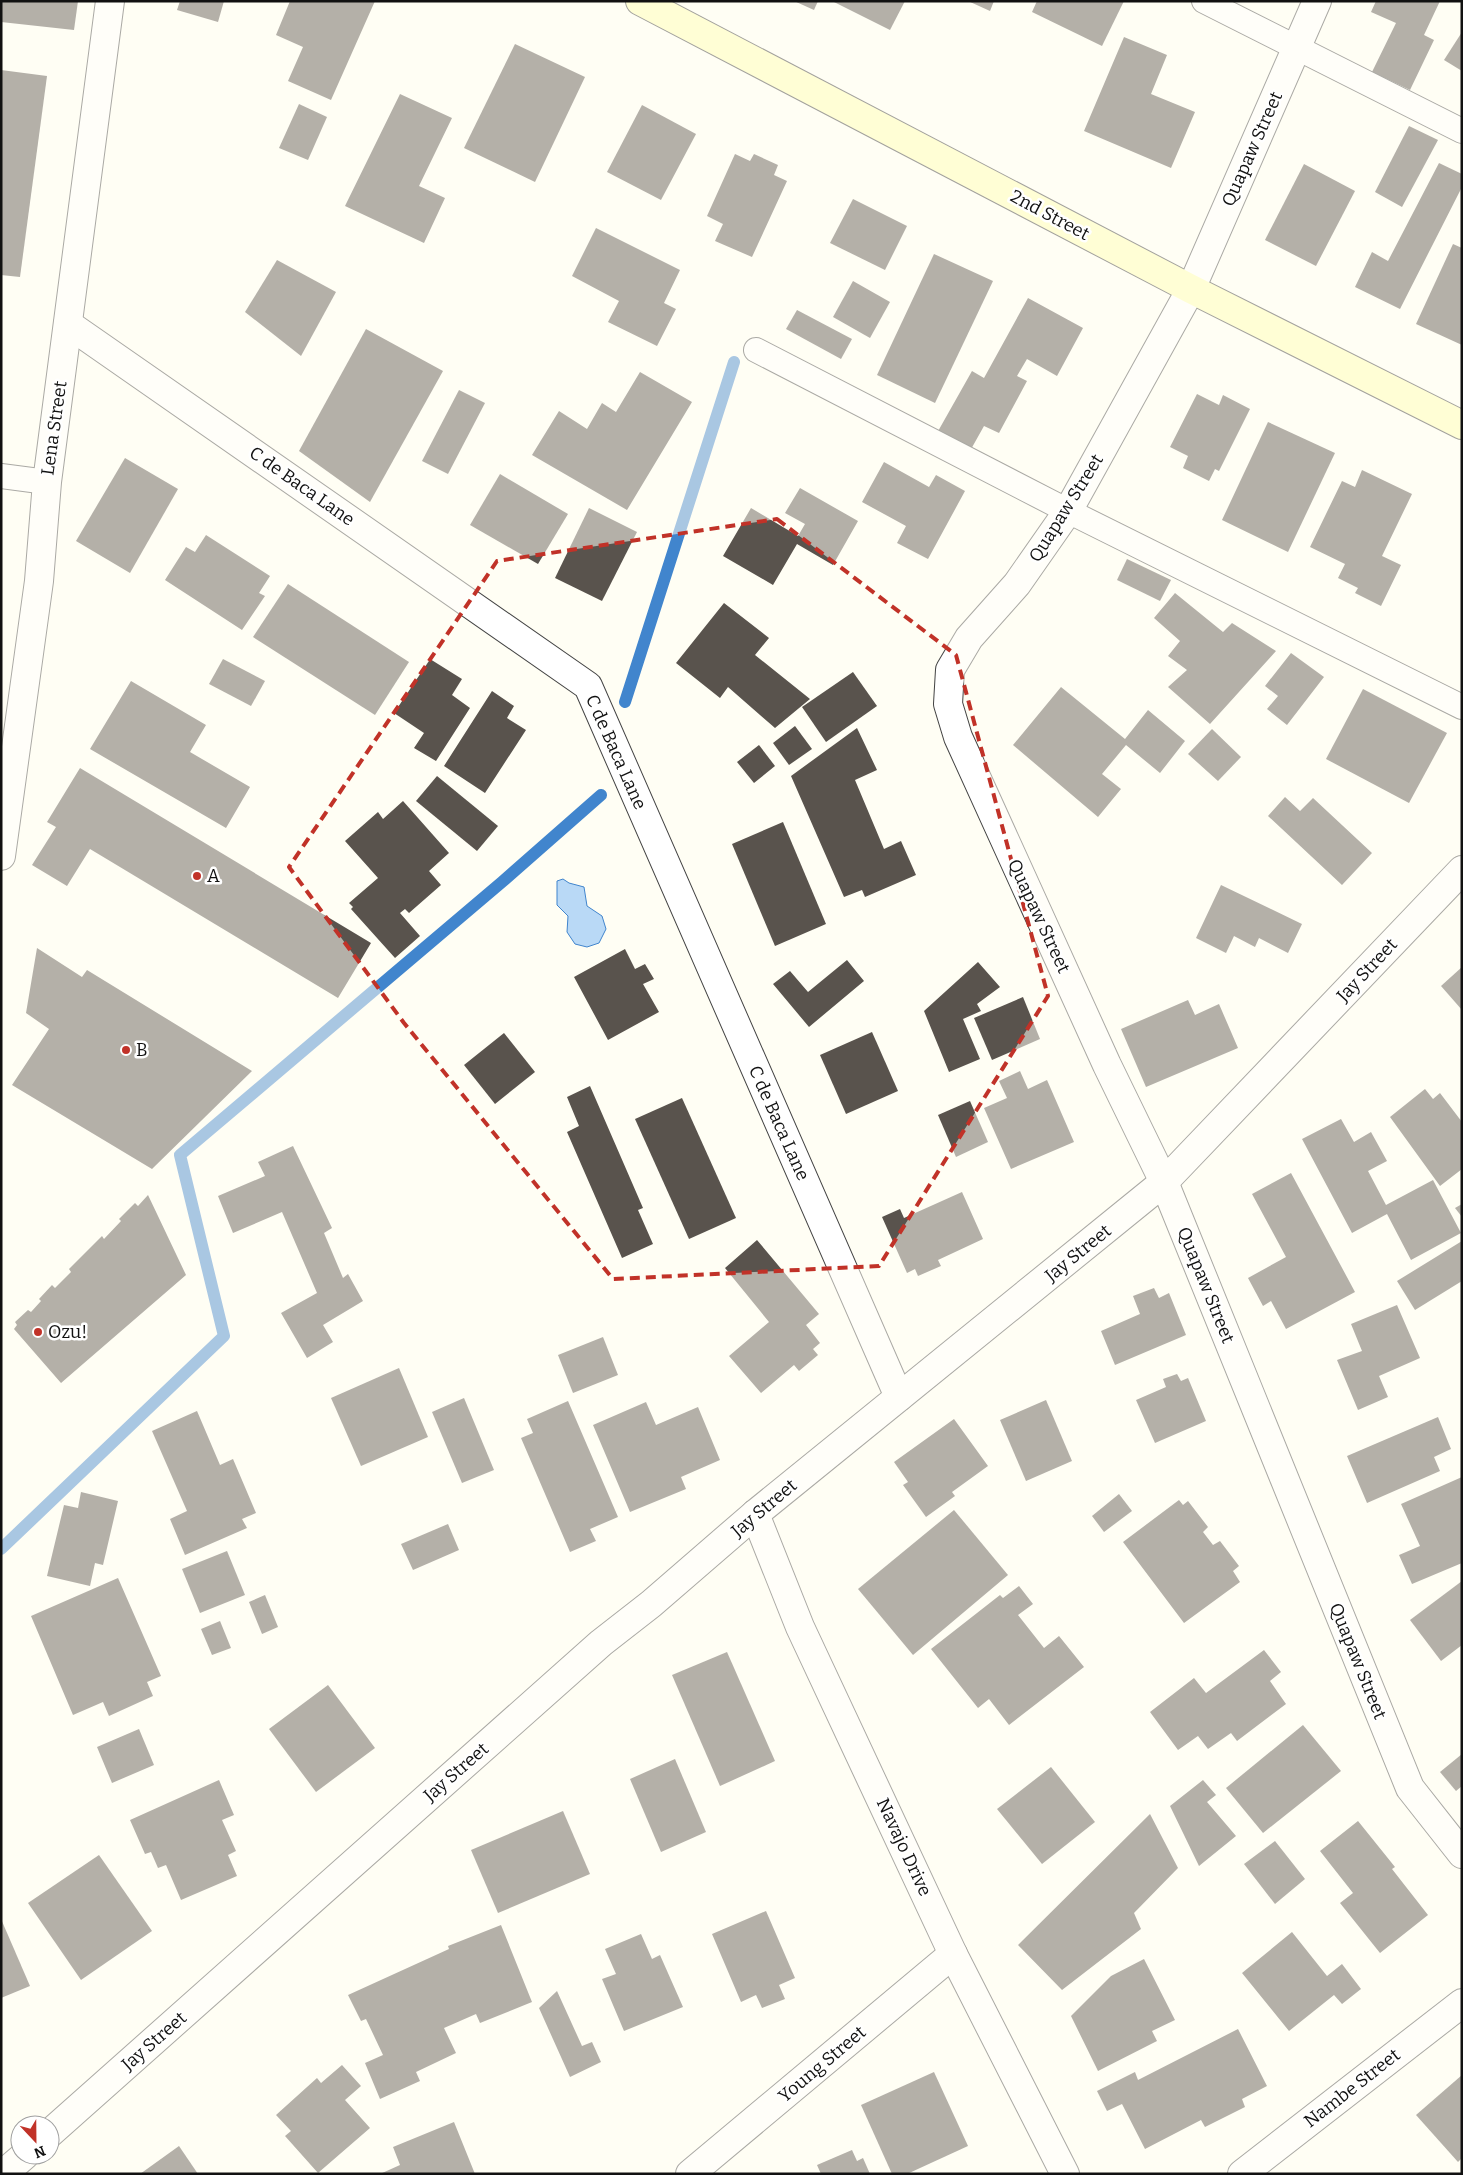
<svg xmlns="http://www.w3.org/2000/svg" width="1463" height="2175" viewBox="0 0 1463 2175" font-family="Bitter,serif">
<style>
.water{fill:#b9d9f6;stroke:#4185cd}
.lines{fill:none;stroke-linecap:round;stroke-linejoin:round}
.stream{stroke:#4185cd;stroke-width:12}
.building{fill:#59534d}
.lane-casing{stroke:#444;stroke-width:26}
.street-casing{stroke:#444;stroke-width:30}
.secondary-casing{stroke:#333;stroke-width:30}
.lane{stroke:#fff;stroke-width:24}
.street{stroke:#fff;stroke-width:28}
.secondary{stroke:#fefeb0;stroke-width:28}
.marked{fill:none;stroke:#c13228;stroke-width:4;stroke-dasharray:10 6;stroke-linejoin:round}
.poi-dot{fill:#c13228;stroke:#fff;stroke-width:2}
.labels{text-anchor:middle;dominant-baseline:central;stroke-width:5;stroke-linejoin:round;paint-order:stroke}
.street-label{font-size:18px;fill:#111;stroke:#fff}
.poi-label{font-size:18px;fill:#111;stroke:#fff;text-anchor:start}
</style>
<rect width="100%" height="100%" fill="#fffef4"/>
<!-- water -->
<polygon class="water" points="563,879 569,883 584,887 587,906 602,916 606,929 599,943 587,947 575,944 567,932 568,916 557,905 557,881"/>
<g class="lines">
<!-- stream -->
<g class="stream">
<polyline points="625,702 734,362"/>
<polyline points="1,1549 224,1336 180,1155 502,882 601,795"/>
</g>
</g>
<!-- building -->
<g class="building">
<polygon points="1,1 78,1 74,30 1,22"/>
<polygon points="180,1 224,1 218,22 177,10"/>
<polygon points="290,1 375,1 331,100 288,81 303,47 276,35"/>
<polygon points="794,1 818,1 814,10"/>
<polygon points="832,1 905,1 890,30"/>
<polygon points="968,1 994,1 990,11"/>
<polygon points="1037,1 1124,1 1102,46 1032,12"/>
<polygon points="1376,1 1440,1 1424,35 1434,40 1410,90 1372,72 1396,23 1371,12"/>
<polygon points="1462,32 1462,71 1444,60"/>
<polygon points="1124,37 1167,55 1151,94 1195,112 1171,168 1084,131"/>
<polygon points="515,44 585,77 535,182 464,148"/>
<polygon points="1,70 47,76 20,277 1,275"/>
<polygon points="400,94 452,118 419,186 445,198 424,243 345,206"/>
<polygon points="299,104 327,117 308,160 279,148"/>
<polygon points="642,105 696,134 661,200 607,172"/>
<polygon points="1409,126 1438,140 1402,207 1375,192"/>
<polygon points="735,154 750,161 754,154 778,165 774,175 787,181 752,257 715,241 723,224 707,216"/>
<polygon points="1439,163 1462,174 1462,187 1400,309 1355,287 1372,252 1388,261"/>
<polygon points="1304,164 1355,191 1316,266 1265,240"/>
<polygon points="853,199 907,226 885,270 830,243"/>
<polygon points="596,228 680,270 664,303 676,309 657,346 608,322 619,301 572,276"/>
<polygon points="1453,244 1462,248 1462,345 1416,324"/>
<polygon points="934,254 993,281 935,403 877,375"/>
<polygon points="277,260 336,292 301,356 245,312"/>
<polygon points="853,281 890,302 870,338 833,317"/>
<polygon points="1028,298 1083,328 1057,376 1027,359 1017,376 1027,381 999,433 984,426 970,451 937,433 972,371 984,378"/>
<polygon points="797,310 852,339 841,359 786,329"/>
<polygon points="366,329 443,371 370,502 299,451"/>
<polygon points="640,372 692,402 627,510 532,455 559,411 587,429 602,403 616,412"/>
<polygon points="459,390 485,403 448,474 422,461"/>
<polygon points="1197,394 1219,405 1223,395 1250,409 1219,471 1215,469 1209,481 1183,468 1188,456 1170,447"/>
<polygon points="1268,422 1335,453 1288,552 1222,520"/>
<polygon points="125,458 178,489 130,573 76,541"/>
<polygon points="884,462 929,487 936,475 965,491 928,559 897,543 906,526 862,502"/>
<polygon points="1362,470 1412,494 1382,556 1401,565 1381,606 1355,593 1358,588 1338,578 1345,564 1310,547 1342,481 1355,487"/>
<polygon points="500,474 568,514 538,564 470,525"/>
<polygon points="800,488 858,521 833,565 797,544 773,585 723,556 751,508 798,536 805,524 785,513"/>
<polygon points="589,508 637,532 602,601 555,578"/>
<polygon points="206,535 270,576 259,593 265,596 242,630 165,580 186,547 195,552"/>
<polygon points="1127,559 1171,580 1160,601 1117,580"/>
<polygon points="288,584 409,662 375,715 253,637"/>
<polygon points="1175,593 1223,632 1232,623 1276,651 1210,724 1168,687 1187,670 1168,656 1180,641 1154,618"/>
<polygon points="724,603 769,638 755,655 810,699 775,728 728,687 720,698 676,663"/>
<polygon points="1291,653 1324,677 1287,725 1267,709 1278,696 1265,686"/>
<polygon points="223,659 265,681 251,706 209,684"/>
<polygon points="430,659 462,679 452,695 470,708 436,761 414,748 424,733 394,713"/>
<polygon points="853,672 877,706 826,742 802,707"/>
<polygon points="131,681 206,725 190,752 250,787 226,828 90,749"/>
<polygon points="1061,687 1125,739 1148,710 1185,741 1160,773 1126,745 1102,774 1121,789 1098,817 1013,745"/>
<polygon points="1363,689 1447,733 1409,803 1326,759"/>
<polygon points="492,691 514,706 507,718 526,730 485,793 444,766"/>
<polygon points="795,726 812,749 789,765 773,743"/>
<polygon points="857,728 877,770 855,780 884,849 901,841 916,875 865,897 862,890 844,897 791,776"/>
<polygon points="1212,729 1241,757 1218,781 1188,754"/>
<polygon points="759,745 775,766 754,783 737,762"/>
<polygon points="80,768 371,943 338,998 90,849 67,886 32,865 56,827 47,822"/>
<polygon points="437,776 498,826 477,851 416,801"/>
<polygon points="1285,797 1300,811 1313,798 1372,853 1342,885 1268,816"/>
<polygon points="403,801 449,853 429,871 441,885 409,913 405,909 400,913 420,936 395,958 351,909 353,907 349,903 378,878 345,841 378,812 383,819"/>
<polygon points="783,822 826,924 775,946 732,844"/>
<polygon points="1221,885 1302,924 1288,953 1259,938 1255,947 1234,936 1226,953 1196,938"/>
<polygon points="37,948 82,977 87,970 252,1071 152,1169 12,1085 49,1029 26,1013"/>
<polygon points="625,949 635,969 645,964 654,979 643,984 659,1012 608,1040 574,977"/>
<polygon points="847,960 864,981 809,1027 773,984 790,971 808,992"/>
<polygon points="978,962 1000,987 977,1004 981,1011 963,1019 980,1059 949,1072 924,1011"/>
<polygon points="1462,967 1462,1010 1441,986"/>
<polygon points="1023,997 1040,1039 992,1060 974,1018"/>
<polygon points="1188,1000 1195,1015 1219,1004 1238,1048 1146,1087 1121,1029"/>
<polygon points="872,1032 898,1091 846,1114 820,1055"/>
<polygon points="504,1033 535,1072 495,1104 464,1065"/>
<polygon points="1020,1071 1028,1089 1047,1080 1074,1142 1011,1169 984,1108 1007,1098 999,1081"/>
<polygon points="590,1086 643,1208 638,1210 653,1244 622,1258 567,1132 579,1126 567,1097"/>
<polygon points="1425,1089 1433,1099 1440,1093 1462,1122 1462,1169 1440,1186 1390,1117"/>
<polygon points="682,1098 736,1218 689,1239 635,1119"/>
<polygon points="970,1101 988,1142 956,1157 938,1115"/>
<polygon points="1341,1119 1354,1142 1371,1132 1387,1161 1368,1171 1386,1205 1433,1180 1461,1233 1411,1260 1387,1214 1352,1233 1302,1139"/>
<polygon points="293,1146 332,1228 324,1233 343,1278 348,1274 363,1301 323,1325 333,1342 307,1358 281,1313 317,1293 282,1212 233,1233 218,1196 265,1176 258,1162"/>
<polygon points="1291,1173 1355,1292 1286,1329 1271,1301 1263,1306 1248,1278 1286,1257 1252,1194"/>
<polygon points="962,1192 983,1239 938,1260 941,1266 918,1276 915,1269 907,1273 882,1217 900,1209 904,1218"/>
<polygon points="148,1195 186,1275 61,1383 14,1329 17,1325 15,1322 28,1310 31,1312 41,1301 39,1299 52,1285 55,1288 71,1272 69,1269 102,1236 104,1239 121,1221 119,1219 135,1203 138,1206"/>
<polygon points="1462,1204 1462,1217 1455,1208"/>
<polygon points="757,1240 819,1314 806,1325 820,1343 813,1349 818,1355 799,1371 794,1365 761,1393 729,1356 769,1322 725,1268"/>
<polygon points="1462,1241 1462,1281 1415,1310 1397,1281"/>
<polygon points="1154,1288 1159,1298 1169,1293 1186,1335 1115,1365 1101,1331 1140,1314 1133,1296"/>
<polygon points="1397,1305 1420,1358 1379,1376 1388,1397 1358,1410 1337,1360 1362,1351 1351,1324"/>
<polygon points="603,1337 618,1375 573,1393 558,1355"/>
<polygon points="399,1368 428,1437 361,1466 331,1398"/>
<polygon points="1177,1374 1181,1381 1188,1378 1206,1421 1155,1443 1136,1400 1166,1387 1163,1379"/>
<polygon points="464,1398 494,1470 462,1483 432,1412"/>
<polygon points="1046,1400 1072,1461 1026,1481 1000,1420"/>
<polygon points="568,1401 618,1517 590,1529 596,1541 570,1552 521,1438 533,1433 527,1419"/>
<polygon points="646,1402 656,1425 698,1407 720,1460 681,1477 686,1489 630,1512 593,1425"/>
<polygon points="197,1411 220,1465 233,1459 256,1513 242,1519 247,1528 185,1555 170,1519 187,1511 152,1431"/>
<polygon points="1438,1417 1451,1449 1434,1457 1440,1471 1367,1503 1347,1456"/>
<polygon points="954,1419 988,1466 952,1492 955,1496 926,1517 903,1485 908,1482 894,1462"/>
<polygon points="1462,1477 1462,1563 1412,1584 1399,1555 1420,1546 1401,1504"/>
<polygon points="81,1492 118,1501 103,1565 95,1563 90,1586 47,1576 64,1505 78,1508"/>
<polygon points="1119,1494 1132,1511 1104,1532 1092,1516"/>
<polygon points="1179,1500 1183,1505 1188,1501 1208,1527 1203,1532 1213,1545 1220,1541 1239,1566 1233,1571 1240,1582 1184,1623 1123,1542"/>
<polygon points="954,1510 1008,1575 913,1655 858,1589"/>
<polygon points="448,1524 459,1550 413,1570 401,1544"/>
<polygon points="227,1551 245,1595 200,1613 182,1569"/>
<polygon points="118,1578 161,1676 147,1682 153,1696 109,1716 103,1702 73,1715 31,1616"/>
<polygon points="1462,1581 1462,1645 1441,1661 1410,1620"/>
<polygon points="1019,1586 1033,1604 1018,1615 1044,1648 1059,1636 1084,1667 1009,1725 989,1699 978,1708 931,1649 1000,1595 1003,1598"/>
<polygon points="265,1595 278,1627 262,1634 249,1602"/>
<polygon points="220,1621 231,1648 212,1655 201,1629"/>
<polygon points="1264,1650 1281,1672 1270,1681 1286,1704 1237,1741 1231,1733 1208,1749 1198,1736 1178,1750 1150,1712 1194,1678 1206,1693"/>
<polygon points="727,1652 775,1761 720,1786 672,1675"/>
<polygon points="328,1685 375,1748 316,1792 269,1729"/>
<polygon points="1303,1725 1341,1771 1263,1833 1226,1788"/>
<polygon points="139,1729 154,1765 112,1783 97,1747"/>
<polygon points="1462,1754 1462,1786 1456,1791 1440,1772"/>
<polygon points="675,1759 706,1832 661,1852 630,1779"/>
<polygon points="1051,1767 1095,1822 1042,1864 997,1809"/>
<polygon points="219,1780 234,1815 222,1820 236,1851 228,1855 237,1876 181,1900 166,1865 158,1868 151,1852 145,1854 130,1820"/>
<polygon points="1203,1780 1216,1795 1207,1802 1236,1836 1199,1866 1170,1806"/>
<polygon points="563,1811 590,1874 498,1913 471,1850"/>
<polygon points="1150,1814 1178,1868 1134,1913 1141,1929 1062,1990 1018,1945"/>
<polygon points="1358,1821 1395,1867 1392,1869 1428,1915 1380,1953 1340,1903 1353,1893 1320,1851"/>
<polygon points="1275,1841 1305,1879 1275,1904 1244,1864"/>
<polygon points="99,1855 152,1931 81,1980 28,1903"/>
<polygon points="766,1911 795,1978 779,1985 785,1999 762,2008 756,1995 741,2002 712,1934"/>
<polygon points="1,1919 30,1986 1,1998"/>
<polygon points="501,1925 532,2002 480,2023 476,2014 444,2028 456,2053 416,2072 420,2081 380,2099 365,2063 383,2055 366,2019 361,2021 348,1995 449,1949 448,1946"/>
<polygon points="1292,1932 1327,1976 1342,1964 1361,1989 1342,2004 1334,1995 1289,2031 1242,1973"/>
<polygon points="641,1934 652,1959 660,1955 683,2007 624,2031 602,1979 616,1974 605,1949"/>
<polygon points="1144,1959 1175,2020 1152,2031 1157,2041 1098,2071 1071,2016 1111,1976"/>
<polygon points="557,1991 582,2046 592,2042 601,2062 570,2077 539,2008"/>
<polygon points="1238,2029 1267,2086 1242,2099 1245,2107 1205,2127 1201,2120 1145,2149 1122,2104 1107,2111 1097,2091 1135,2072 1138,2080"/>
<polygon points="342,2065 361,2086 345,2100 370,2128 318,2173 285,2136 291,2131 276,2115 317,2078 321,2083"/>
<polygon points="934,2072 968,2146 907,2174 892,2174 861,2105"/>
<polygon points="1462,2075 1462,2158 1458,2162 1416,2115"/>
<polygon points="454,2122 475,2174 380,2174 400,2165 393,2147"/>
<polygon points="179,2146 198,2174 140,2174"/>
<polygon points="852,2150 857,2161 863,2158 870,2174 821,2174 817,2165"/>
</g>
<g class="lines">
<!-- lane casing -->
<g class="lane-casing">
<g id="lane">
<polyline points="1204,1 1462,131"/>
<polyline points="756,350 1068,511 1462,707"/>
<polyline points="1,476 47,482"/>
</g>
</g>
<!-- street casing -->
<g class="street-casing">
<g id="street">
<polyline points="1317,1 1191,289 1068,511 1017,584 969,638 950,670 948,704 958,737 1107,1065 1164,1182 1410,1788 1462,1854"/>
<polyline points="68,324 588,686 899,1397"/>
<polyline points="1,856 39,581 47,482 110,1"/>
<polyline points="755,1514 800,1627 953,1954 1065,2174"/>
<polyline points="50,2133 601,1643 651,1604 755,1514 1164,1182 1462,870"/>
<polyline points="3,2174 25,2155"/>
<polyline points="690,2174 953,1954"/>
<polyline points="1242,2174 1462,2003"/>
</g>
</g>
<!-- secondary casing -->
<g class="secondary-casing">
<polyline id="secondary" points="640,1 1191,289 1462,425"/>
</g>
<!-- lane -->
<use href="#lane" class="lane"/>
<!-- street -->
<use href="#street" class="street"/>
<!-- secondary -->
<use href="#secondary" class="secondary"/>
</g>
<!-- marked area -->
<path d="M0 0H1463V2175H0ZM777,519L956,655L1048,996L879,1266L613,1279L404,1023L289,867L497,561Z" fill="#fffef4" fill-opacity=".55" fill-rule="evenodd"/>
<path class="marked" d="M777,519L956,655L1048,996L879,1266L613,1279L404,1023L289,867L497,561Z"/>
<!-- markers -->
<g class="poi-dot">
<circle cx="197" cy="876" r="5"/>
<circle cx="126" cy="1050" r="5"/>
<circle cx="38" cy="1332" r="5"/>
</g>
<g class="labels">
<!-- street labels -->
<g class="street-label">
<text transform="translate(1252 149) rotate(-66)">Quapaw Street</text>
<text transform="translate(1050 215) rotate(28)">2nd Street</text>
<text transform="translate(54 428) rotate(-82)">Lena Street</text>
<text transform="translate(302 486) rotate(35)">C de Baca Lane</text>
<text transform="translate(1066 508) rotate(-58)">Quapaw Street</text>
<text transform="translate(616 752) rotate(66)">C de Baca Lane</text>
<text transform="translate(1039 916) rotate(65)">Quapaw Street</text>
<text transform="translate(1367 970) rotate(-47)">Jay Street</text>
<text transform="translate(779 1123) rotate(66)">C de Baca Lane</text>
<text transform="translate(1078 1253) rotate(-39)">Jay Street</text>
<text transform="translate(1206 1285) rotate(68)">Quapaw Street</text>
<text transform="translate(764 1508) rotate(-40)">Jay Street</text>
<text transform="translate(1358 1661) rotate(68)">Quapaw Street</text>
<text transform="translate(456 1772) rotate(-41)">Jay Street</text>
<text transform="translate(904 1847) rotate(65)">Navajo Drive</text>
<text transform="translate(154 2041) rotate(-41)">Jay Street</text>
<text transform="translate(822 2064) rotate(-40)">Young Street</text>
<text transform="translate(1352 2088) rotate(-38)">Nambe Street</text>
</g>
<!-- poi labels -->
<g class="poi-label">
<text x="207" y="876">A</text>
<text x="136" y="1050">B</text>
<text x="48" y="1332">Ozu!</text>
</g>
</g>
<!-- border -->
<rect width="1463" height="2175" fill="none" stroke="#111111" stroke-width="5"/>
<!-- north arrow -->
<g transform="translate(35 2140) rotate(158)"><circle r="24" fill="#ffffff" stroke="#a0a0a0"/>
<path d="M0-4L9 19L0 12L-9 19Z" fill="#c13228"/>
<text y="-8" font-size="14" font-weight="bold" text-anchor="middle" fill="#111111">N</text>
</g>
</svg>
